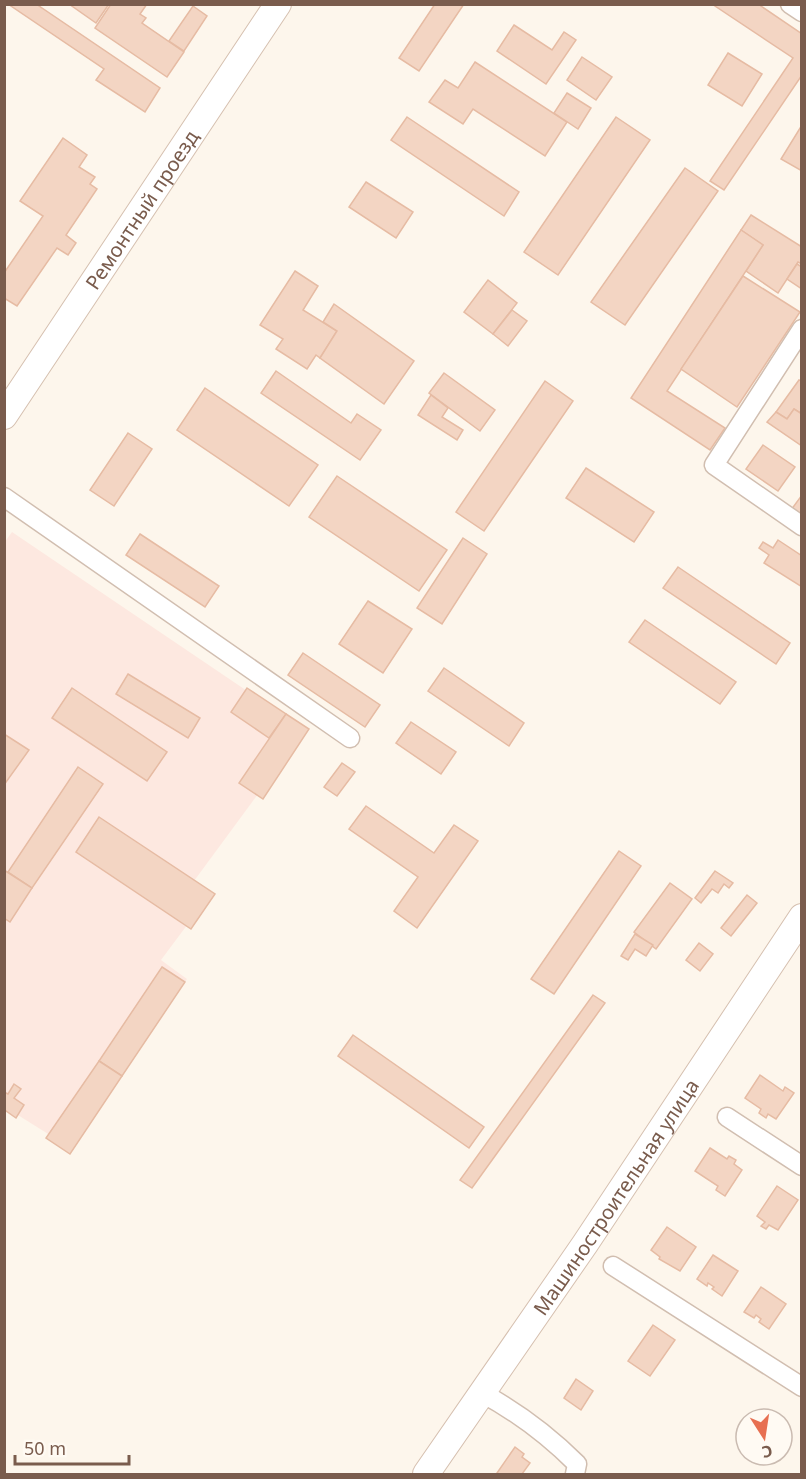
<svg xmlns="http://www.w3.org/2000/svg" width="806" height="1479" viewBox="0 0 806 1479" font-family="'Noto Sans',sans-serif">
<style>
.commercial{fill:#fde8e0}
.building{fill:#f3d5c3;stroke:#e6bba3;stroke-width:1.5}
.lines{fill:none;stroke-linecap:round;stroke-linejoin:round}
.street-casing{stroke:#d1beb0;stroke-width:21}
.secondary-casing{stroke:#d6c0b0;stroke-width:28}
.street{stroke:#fff;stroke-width:18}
.secondary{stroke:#fff;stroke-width:26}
.labels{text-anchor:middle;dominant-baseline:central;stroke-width:4.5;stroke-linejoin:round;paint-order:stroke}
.street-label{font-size:20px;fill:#7a5c4d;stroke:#fffaf3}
</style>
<rect width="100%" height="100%" fill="#fdf6ec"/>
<!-- commercial -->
<polygon class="commercial" points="12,532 305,730 194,881 211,893 161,960 187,979 69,1147 5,1107 4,543"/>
<!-- building -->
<g class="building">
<polygon points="8,4 36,4 160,88 145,112 96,80 104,69"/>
<polygon points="69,4 109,4 96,23"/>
<polygon points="111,4 147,4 140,14 146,18 142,23 184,52 167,77 95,28"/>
<polygon points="435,4 464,4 419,71 399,58"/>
<polygon points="712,4 758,4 802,34 802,75 724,190 710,181 793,58"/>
<polygon points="193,6 207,16 184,51 169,41"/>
<polygon points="514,25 552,50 564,32 576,40 546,84 497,51"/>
<polygon points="728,53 762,74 742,106 708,85"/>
<polygon points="582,57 612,77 596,100 567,80"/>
<polygon points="475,62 567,122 545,156 473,109 463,124 429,102 445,80 458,88"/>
<polygon points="567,93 591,108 578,129 554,113"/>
<polygon points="407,117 519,192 504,216 391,140"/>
<polygon points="616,117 650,140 558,275 524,252"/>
<polygon points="802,125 802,171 781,159"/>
<polygon points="63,138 87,155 79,167 95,177 90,184 97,189 66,235 76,243 68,255 57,248 17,306 4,298 4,273 43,216 20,201"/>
<polygon points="685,168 718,191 625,325 591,302"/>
<polygon points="366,182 413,212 396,238 349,207"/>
<polygon points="751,215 802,247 802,264 798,262 778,293 746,271 763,245 741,230"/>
<polygon points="741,230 763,245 667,391 725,428 710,450 631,398"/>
<polygon points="797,264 802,267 802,289 787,279"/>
<polygon points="295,271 318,286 303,310 337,331 320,358 316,355 307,369 276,349 283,339 260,325"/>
<polygon points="743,276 800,312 737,407 681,369"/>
<polygon points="488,280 517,303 493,334 464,312"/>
<polygon points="334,304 414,361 384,404 320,358 337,331 323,322"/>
<polygon points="512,310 527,321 508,346 493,334"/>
<polygon points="276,371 351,423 357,414 381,430 360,460 261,393"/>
<polygon points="444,373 495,410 480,431 429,393"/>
<polygon points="799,380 802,381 802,414 794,409 787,419 776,412"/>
<polygon points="545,381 573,401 484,531 456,512"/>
<polygon points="205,388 318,465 289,506 177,430"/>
<polygon points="431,395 448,408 442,417 463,430 457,440 418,415"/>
<polygon points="794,409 802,414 802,446 767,422 776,412 787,419"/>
<polygon points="128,433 152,449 114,506 90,490"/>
<polygon points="763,445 795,467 778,491 746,469"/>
<polygon points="586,468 654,512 634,542 566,498"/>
<polygon points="337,476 447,550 419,591 309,517"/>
<polygon points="802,495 802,517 791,510"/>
<polygon points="140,534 219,586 205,607 126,555"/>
<polygon points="463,538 487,554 442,624 417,608"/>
<polygon points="778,540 802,556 802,587 764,563 769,555 759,548 763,542 773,548"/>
<polygon points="678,567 790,643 776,664 663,588"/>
<polygon points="368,601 412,629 383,673 339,644"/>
<polygon points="645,620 736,682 720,704 629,642"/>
<polygon points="303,653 380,705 365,727 288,675"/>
<polygon points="444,668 524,723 509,746 428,691"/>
<polygon points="128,674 200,718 188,738 116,694"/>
<polygon points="72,688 167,752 147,781 52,718"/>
<polygon points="247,688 286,714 269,738 231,712"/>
<polygon points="286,714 309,729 263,799 239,783"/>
<polygon points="411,722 456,752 441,774 396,743"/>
<polygon points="4,734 29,750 4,785"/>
<polygon points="342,763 355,772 337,796 324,787"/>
<polygon points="78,767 103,784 32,888 8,872"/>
<polygon points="366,806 434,853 454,825 478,841 417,928 394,911 418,877 349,829"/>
<polygon points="99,817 215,894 191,929 76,852"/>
<polygon points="619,851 641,866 554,994 531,979"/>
<polygon points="4,870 32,888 10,922 4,918"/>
<polygon points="715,871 733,883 729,888 724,884 718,893 712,889 701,903 695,898"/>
<polygon points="670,883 692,899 656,949 634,932"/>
<polygon points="747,895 757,903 731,936 721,928"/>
<polygon points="635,934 653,945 646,956 635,949 628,960 621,956"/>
<polygon points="699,943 713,954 700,971 686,960"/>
<polygon points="162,967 185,982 122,1076 99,1061"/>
<polygon points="593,995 605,1003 472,1188 460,1180"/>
<polygon points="353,1035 484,1127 469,1148 338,1056"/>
<polygon points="99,1061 122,1076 70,1154 46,1138"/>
<polygon points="760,1075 783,1091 785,1087 794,1093 776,1119 768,1114 766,1118 759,1113 761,1109 745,1098"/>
<polygon points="14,1084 21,1089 14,1098 24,1105 16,1118 6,1111 4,1113 4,1092 8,1094"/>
<polygon points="710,1148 727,1159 729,1156 736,1160 734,1164 742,1170 725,1196 716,1190 718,1186 695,1171"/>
<polygon points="777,1186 798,1200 778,1230 769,1225 766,1229 761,1226 765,1222 757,1216"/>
<polygon points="667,1227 696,1247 680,1271 659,1259 660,1257 651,1250"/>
<polygon points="713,1255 738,1271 722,1296 712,1289 714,1287 708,1283 707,1286 697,1279"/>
<polygon points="761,1287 786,1304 769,1329 759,1322 761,1319 756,1315 754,1318 744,1312"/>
<polygon points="653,1325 675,1340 650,1376 628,1361"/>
<polygon points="576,1379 593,1391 581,1410 564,1398"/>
<polygon points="515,1447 524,1454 522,1457 530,1463 522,1474 499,1474 497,1473"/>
</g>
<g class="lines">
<!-- street casing -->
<g class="street-casing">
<g id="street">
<polyline points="790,4 802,12"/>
<polyline points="802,329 714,465 802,526"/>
<polyline points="4,497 350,738"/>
<polyline points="727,1117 802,1166"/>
<polyline points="613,1266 802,1387"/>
<path d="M482,1393C519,1413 547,1434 577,1464L575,1474"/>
</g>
</g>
<!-- secondary casing -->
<g class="secondary-casing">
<g id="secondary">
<path id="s1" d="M4,416L278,4"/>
<path id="s2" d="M426,1474L585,1244L802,917"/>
</g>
</g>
<!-- street -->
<use href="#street" class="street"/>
<!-- secondary -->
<use href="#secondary" class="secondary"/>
</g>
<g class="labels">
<!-- street labels -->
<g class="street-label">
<text stroke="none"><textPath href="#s1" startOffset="248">Ремонтный проезд</textPath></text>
<text stroke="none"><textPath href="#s2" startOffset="336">Машиностроительная улица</textPath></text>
</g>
</g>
<!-- border -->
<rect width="806" height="1479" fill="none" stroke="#7a5c4d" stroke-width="12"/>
<!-- north arrow -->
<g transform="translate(764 1437) rotate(168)"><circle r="28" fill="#fffaf3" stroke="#cabbb1" stroke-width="1.5"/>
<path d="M0-4.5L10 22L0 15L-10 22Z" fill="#e76f51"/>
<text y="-9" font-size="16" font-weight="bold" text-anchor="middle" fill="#7a5c4d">С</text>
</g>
<!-- scale -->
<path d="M15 1455v9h114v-9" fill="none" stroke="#7a5c4d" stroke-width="3"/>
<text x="24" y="1455" font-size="18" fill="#7a5c4d" stroke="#fffaf3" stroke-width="4.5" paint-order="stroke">50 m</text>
</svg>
